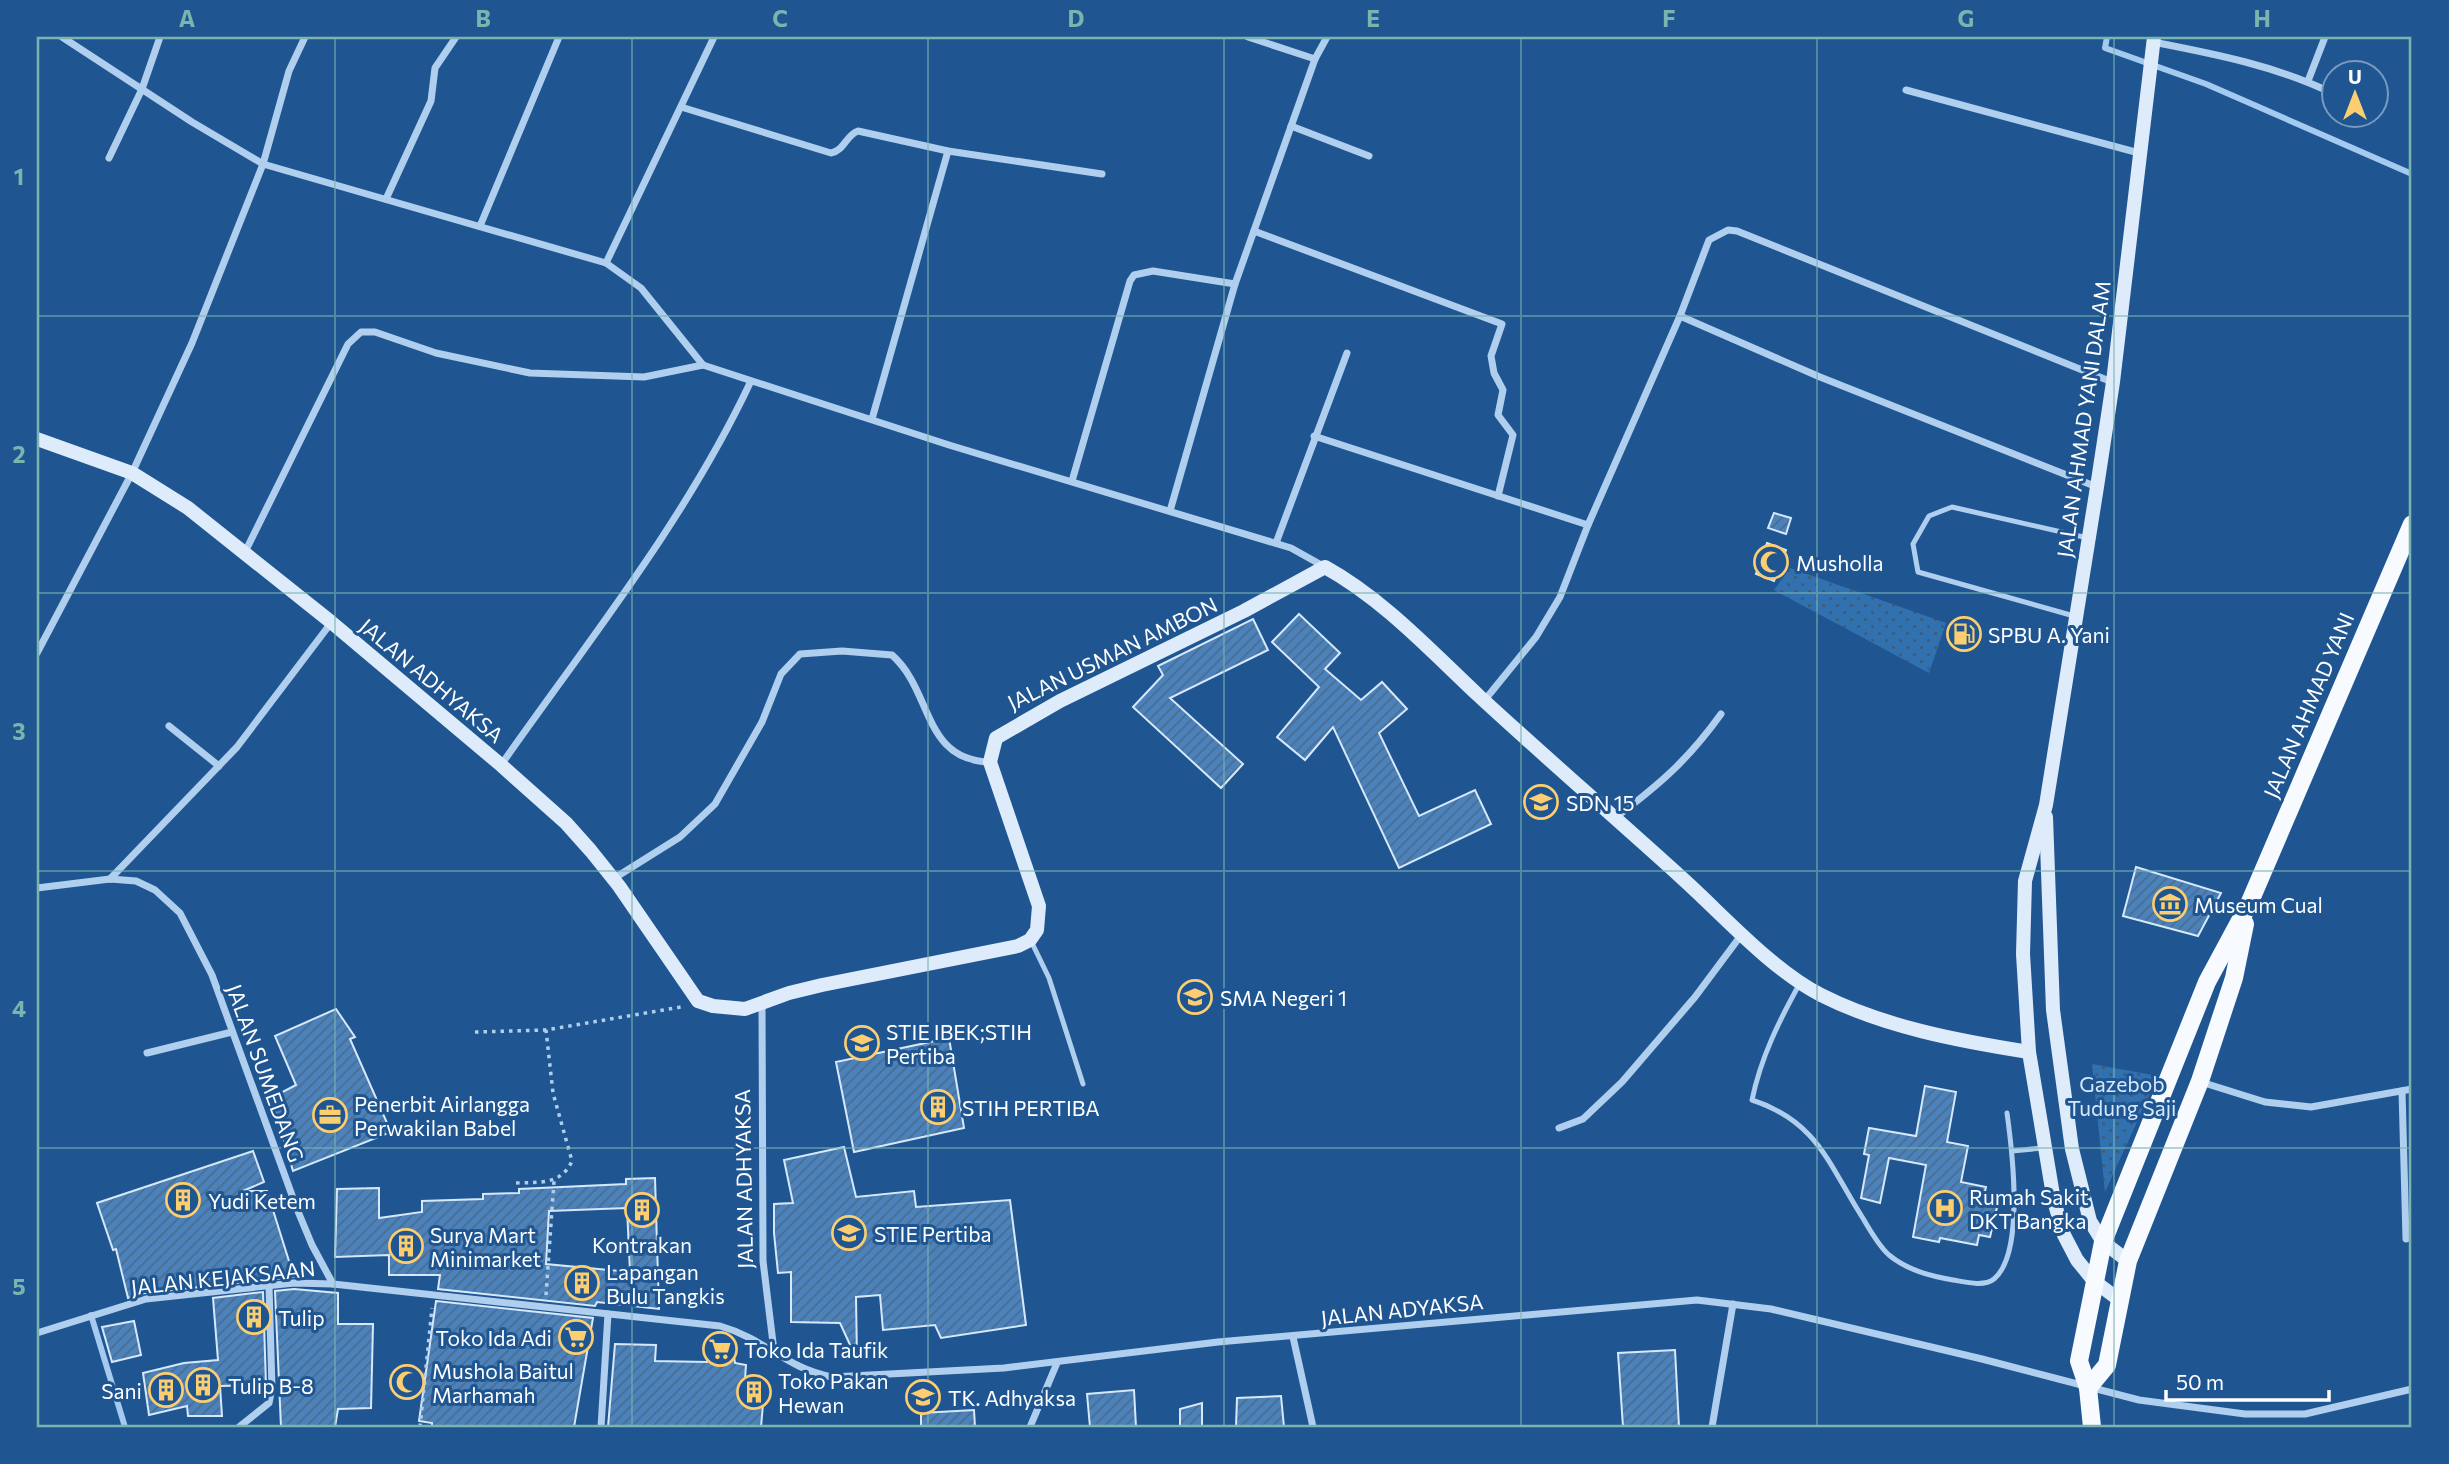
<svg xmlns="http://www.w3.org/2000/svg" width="2449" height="1464" viewBox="0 0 2449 1464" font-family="Commissioner,sans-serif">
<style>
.grass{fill:url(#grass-dots)}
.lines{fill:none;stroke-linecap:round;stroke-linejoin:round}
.stream{stroke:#a4caef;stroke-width:6}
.building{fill:url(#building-hatch);stroke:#d6e8fa;stroke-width:2;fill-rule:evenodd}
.path{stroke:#b0cfee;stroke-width:3.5;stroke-dasharray:3.5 5;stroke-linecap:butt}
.lane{stroke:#b0cfee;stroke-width:5}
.street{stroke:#b0cfee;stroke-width:7}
.secondary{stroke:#ddebfa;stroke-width:14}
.primary{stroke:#f7faff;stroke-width:18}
.grid{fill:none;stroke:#7bb4af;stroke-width:2;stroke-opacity:0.55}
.labels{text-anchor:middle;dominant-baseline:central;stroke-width:6;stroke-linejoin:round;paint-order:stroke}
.street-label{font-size:21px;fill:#fff;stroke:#1f5692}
.poi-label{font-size:21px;fill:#fff;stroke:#1f5692;text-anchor:start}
.park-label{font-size:21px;fill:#d6e8fa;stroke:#1f5692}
.neatline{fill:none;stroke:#7bb4af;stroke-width:2.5}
.grid-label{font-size:23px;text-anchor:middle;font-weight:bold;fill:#7bb4af}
</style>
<defs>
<pattern id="grass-dots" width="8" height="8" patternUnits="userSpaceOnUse" patternTransform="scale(1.75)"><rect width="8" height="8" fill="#3271b0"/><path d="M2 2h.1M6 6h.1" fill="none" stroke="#425b74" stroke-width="1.8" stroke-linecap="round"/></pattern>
<pattern id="building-hatch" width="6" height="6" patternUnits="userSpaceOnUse" patternTransform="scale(1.75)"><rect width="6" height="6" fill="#4b82bb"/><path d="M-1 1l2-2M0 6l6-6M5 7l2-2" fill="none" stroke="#4b6c8f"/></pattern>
</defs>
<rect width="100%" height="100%" fill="#1f5692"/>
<!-- grass -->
<g class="grass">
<polygon points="1790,568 1946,623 1929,673 1774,590"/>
<polygon points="2092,1064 2158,1076 2105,1192"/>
</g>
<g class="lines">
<!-- stream -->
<g class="stream">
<polyline points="2107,37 2105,48 2206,84 2412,174"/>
<polyline points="91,1315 125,1427"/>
</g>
</g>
<!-- building -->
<g class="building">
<polygon points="1774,513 1791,518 1786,534 1768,528"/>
<polygon points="1767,543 1786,550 1774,581 1756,574"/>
<polygon points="1299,614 1340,653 1325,669 1361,700 1382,682 1407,709 1379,733 1419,816 1475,790 1491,824 1399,868 1333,727 1305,760 1277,737 1319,687 1272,642"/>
<polygon points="1253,619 1268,650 1170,698 1243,764 1221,788 1133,707 1163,675 1158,666"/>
<polygon points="2136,867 2221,893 2198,936 2123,916"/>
<polygon points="336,1009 355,1037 350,1039 391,1132 293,1171 271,1098 296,1085 275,1036"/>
<polygon points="949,1038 964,1128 854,1152 836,1062"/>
<polygon points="1925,1086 1956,1092 1947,1142 1968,1146 1961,1182 1986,1187 1983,1200 1998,1203 1990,1237 1979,1235 1977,1245 1940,1238 1939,1242 1913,1237 1926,1165 1889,1158 1880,1203 1861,1198 1869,1155 1864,1154 1869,1128 1916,1136"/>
<polygon points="844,1147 856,1197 914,1191 916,1207 1010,1200 1026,1325 941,1338 935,1325 883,1330 880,1295 856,1297 857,1360 840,1323 791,1322 791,1272 778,1273 774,1233 774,1204 793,1203 784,1160"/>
<polygon points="253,1151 264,1182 243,1191 267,1191 294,1277 145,1293 128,1298 116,1249 113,1250 97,1203"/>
<path d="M655,1178L659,1309L597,1302L595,1306L438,1289L440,1275H389V1255L335,1257L337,1189L379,1188V1218L422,1212V1201L483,1199V1194L519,1193V1189L626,1184V1179ZM627,1208L630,1272L546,1264L549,1211Z"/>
<polygon points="294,1289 338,1293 338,1324 373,1324 371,1408 338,1409 335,1427 281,1427 275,1291"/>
<polygon points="263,1292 266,1385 220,1386 222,1416 188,1416 187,1406 149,1415 143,1373 184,1363 218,1360 213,1298"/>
<polygon points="436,1301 593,1318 574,1427 432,1427 432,1423 419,1421"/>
<polygon points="134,1321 141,1355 112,1362 102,1327"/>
<polygon points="709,1341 732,1344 735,1363 746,1365 745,1379 765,1381 761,1427 608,1427 615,1344 656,1345 655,1361 707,1362"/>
<polygon points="1675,1350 1679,1427 1623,1427 1618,1353"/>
<polygon points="1134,1390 1136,1427 1090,1427 1087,1394"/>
<polygon points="1281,1396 1284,1427 1236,1427 1237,1398"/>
<polygon points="1202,1403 1202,1427 1180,1427 1180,1409"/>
<polygon points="974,1410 975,1427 921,1427 921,1413"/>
</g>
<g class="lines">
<!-- path -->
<g class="path">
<polyline points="475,1032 546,1030"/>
<path d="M516,1183C540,1182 561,1185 572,1161L553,1093L546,1030L681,1007"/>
<polyline points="546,1295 554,1181"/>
<polyline points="420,1427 432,1308"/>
</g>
<!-- lane -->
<g class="lane">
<polyline points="2074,616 1918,572 1913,544 1929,516 1952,507 2088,538"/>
<polyline points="1032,943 1049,978 1083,1084"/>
<path d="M1800,983C1779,1021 1761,1057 1752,1100C1819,1122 1829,1166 1864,1220C1871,1232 1879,1246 1889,1255C1907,1270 1930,1276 1953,1280C1965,1282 1984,1287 1994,1279C2025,1253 2012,1149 2007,1113"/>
<polyline points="2012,1151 2043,1148"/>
</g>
<!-- street -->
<g class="street">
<polyline points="62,37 192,122 263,164 289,71 305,37"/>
<polyline points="1248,37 1315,59"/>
<path d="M2153,42C2215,54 2277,66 2334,94"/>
<polyline points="2308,81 2325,37"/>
<polyline points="1906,90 2139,153"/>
<path d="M681,107L831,153C844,151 846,135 858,131L948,151L1102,174"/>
<polyline points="1291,126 1369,156"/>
<polyline points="109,158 142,89 160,37"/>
<polyline points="386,199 431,101 435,68 456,37"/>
<polyline points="480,226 559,37"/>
<polyline points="1254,231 1502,324 1491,356 1494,373 1503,390 1498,415 1513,435 1498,496"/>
<polyline points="606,263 714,37"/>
<polyline points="1680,316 1820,377 2097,487"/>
<polyline points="872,419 948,151"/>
<polyline points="1314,436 1588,525"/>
<polyline points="1072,481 1130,281 1134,275 1153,271 1235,284"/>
<polyline points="1170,511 1235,284 1315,59 1327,37"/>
<polyline points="1276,543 1347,353"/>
<polyline points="244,554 348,344 361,332 375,332 436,353 530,373 644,377 703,365"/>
<polyline points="37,653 132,473 192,343 263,164 606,263 641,288 703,365 949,445 1291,548 1325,567"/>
<polyline points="1484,701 1536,637 1560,597 1588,525 1680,316 1709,240 1728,230 1737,231 2112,382"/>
<polyline points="169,726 219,766"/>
<path d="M501,765C588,641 685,521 750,383"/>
<path d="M1615,818C1660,784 1688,760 1721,714"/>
<polyline points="110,879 237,747 331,623"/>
<path d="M613,879L680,837L715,804L762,722L781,674L800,654L842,651L892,655C933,691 922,760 990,762"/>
<path d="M37,888L110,879L136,881L155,890L180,913L212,975L297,1209L312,1245L333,1284L720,1326C766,1339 785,1368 832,1377L1004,1368L1218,1342L1697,1300L1771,1309L1982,1359L2139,1400L2245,1414H2305L2412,1389"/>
<polyline points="762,1005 763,1261 774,1351"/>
<polyline points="147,1053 232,1032"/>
<polyline points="2201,1082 2265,1102 2311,1107 2412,1089"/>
<polyline points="2402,1091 2406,1239"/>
<polyline points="1559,1128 1583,1119 1622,1082 1695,997 1742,934"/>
<polyline points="37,1333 146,1299 294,1283 333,1284"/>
<polyline points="1293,1337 1313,1427"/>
<polyline points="239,1427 269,1403 272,1388 269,1286"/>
<polyline points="601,1427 608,1314"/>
<polyline points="1030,1427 1057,1363"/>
<polyline points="1712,1427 1733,1304"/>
</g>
<!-- secondary -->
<g class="secondary">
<path d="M37,439L132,473L188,508L331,622L501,765L566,823L591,851L619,886L698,1001L713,1006L745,1009L789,993L822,985L1018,946L1030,940L1037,930L1039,906L990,762L996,738L1060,701L1244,611L1325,567C1383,599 1431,651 1479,696C1546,758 1616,818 1683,879C1725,917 1771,969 1821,995C1884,1027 1959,1041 2029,1052"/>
<polyline points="2046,817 2053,1010 2072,1149 2090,1221 2103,1242 2128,1261"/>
<polyline points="2118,1299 2094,1281 2077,1260 2064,1235 2054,1201 2029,1052 2023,954 2025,881 2046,805 2097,487 2113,382 2154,37"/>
</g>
<!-- primary -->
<g class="primary">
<polyline points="2088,1388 2107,1365 2128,1261 2200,1081 2234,978 2245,924"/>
<polyline points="2092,1427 2088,1388 2079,1361 2103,1242 2207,982 2249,904 2412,524"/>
</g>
</g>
<!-- grid -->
<path class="grid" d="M335,37V1427M632,37V1427M928,37V1427M1224,37V1427M1521,37V1427M1817,37V1427M2114,37V1427M37,316H2412M37,593H2412M37,871H2412M37,1148H2412"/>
<!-- icons -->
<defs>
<g id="mosque-ring" transform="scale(1.75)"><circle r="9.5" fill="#1f5692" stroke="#fcce70" stroke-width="1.5"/><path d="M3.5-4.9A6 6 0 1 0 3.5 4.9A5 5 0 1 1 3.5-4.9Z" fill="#fcce70"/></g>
<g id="fuel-ring" transform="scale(1.75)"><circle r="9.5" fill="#1f5692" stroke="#fcce70" stroke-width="1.5"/><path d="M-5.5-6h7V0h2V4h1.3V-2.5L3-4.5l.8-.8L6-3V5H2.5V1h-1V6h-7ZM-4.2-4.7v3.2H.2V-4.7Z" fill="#fcce70"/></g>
<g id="school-ring" transform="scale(1.75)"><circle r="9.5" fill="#1f5692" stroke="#fcce70" stroke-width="1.5"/><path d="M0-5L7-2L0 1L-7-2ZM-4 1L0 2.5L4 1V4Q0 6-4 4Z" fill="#fcce70"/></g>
<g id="museum-ring" transform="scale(1.75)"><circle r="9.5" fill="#1f5692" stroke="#fcce70" stroke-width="1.5"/><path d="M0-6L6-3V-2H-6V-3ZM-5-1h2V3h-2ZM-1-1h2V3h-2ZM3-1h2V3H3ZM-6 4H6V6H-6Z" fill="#fcce70"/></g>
<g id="university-ring" transform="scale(1.75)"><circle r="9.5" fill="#1f5692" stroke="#fcce70" stroke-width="1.5"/><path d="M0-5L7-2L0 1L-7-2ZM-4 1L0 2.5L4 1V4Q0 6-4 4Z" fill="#fcce70"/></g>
<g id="building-ring" transform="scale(1.75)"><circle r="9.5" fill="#1f5692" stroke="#fcce70" stroke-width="1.5"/><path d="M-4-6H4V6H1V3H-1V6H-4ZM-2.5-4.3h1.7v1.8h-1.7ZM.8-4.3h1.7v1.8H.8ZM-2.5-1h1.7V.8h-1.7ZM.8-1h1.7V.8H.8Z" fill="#fcce70"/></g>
<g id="office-ring" transform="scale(1.75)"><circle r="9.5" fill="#1f5692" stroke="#fcce70" stroke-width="1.5"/><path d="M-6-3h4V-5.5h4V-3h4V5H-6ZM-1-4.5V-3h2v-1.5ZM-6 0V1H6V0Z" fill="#fcce70"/></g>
<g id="hospital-ring" transform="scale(1.75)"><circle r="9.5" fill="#1f5692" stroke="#fcce70" stroke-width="1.5"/><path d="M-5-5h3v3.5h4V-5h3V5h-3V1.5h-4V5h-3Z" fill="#fcce70"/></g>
<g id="supermarket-ring" transform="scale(1.75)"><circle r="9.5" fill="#1f5692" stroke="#fcce70" stroke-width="1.5"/><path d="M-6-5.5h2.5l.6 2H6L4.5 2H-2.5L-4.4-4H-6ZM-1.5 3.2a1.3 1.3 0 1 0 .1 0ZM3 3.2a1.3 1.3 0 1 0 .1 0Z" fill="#fcce70"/></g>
</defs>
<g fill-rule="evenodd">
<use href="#mosque-ring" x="1771" y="562"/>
<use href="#fuel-ring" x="1964" y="634"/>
<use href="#school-ring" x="1541" y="802"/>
<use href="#museum-ring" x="2170" y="904"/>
<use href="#school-ring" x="1195" y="997"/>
<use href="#university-ring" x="862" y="1043"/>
<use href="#building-ring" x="938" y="1107"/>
<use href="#office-ring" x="330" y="1115"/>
<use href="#building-ring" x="183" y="1200"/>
<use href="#hospital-ring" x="1945" y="1208"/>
<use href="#building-ring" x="642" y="1210"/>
<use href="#university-ring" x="849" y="1233"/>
<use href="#building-ring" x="406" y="1246"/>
<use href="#building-ring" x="582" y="1283"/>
<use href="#building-ring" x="254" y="1317"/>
<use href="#supermarket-ring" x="576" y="1337"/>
<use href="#supermarket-ring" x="720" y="1349"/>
<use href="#mosque-ring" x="407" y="1382"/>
<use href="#building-ring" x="203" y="1385"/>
<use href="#building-ring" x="166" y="1390"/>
<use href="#building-ring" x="754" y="1392"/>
<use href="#school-ring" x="923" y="1397"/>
</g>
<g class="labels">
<!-- street labels -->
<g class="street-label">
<text transform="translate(2083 419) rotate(-82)">JALAN AHMAD YANI DALAM</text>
<text transform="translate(1112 653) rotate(-26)">JALAN USMAN AMBON</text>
<text transform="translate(432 680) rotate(40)">JALAN ADHYAKSA</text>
<text transform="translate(2308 705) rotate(-67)">JALAN AHMAD YANI</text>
<text transform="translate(266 1073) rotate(70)">JALAN SUMEDANG</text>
<text transform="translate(743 1179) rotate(-91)">JALAN ADHYAKSA</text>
<text transform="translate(223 1277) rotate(-6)">JALAN KEJAKSAAN</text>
<text transform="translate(1402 1309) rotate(-6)">JALAN ADYAKSA</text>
</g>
<!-- poi labels -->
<g class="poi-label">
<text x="1796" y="562">Musholla</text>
<text x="1988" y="634">SPBU A. Yani</text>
<text x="1566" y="802">SDN 15</text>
<text x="2194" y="904">Museum Cual</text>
<text x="1220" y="997">SMA Negeri 1</text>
<text x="886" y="1031">STIE IBEK;STIH<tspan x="886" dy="24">Pertiba</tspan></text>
<text x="354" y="1103">Penerbit Airlangga<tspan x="354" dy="24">Perwakilan Babel</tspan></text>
<text x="962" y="1107">STIH PERTIBA</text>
<text x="1969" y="1196">Rumah Sakit<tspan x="1969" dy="24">DKT Bangka</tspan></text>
<text x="208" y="1200">Yudi Ketem</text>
<text x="874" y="1233">STIE Pertiba</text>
<text x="430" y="1234">Surya Mart<tspan x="430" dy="24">Minimarket</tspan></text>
<text x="642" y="1244" text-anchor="middle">Kontrakan</text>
<text x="606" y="1271">Lapangan<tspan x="606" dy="24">Bulu Tangkis</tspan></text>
<text x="278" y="1317">Tulip</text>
<text x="552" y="1337" text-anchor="end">Toko Ida Adi</text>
<text x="744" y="1349">Toko Ida Taufik</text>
<text x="432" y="1370">Mushola Baitul<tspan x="432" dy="24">Marhamah</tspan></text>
<text x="778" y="1380">Toko Pakan<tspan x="778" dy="24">Hewan</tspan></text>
<text x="228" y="1385">Tulip B-8</text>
<text x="142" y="1390" text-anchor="end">Sani</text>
<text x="948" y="1397">TK. Adhyaksa</text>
</g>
<!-- park labels -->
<g class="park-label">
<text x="2122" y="1083">Gazebob<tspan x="2122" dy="24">Tudung Saji</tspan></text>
</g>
</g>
<!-- border -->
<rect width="2449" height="1464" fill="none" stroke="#1f5692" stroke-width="77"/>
<!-- north arrow -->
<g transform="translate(2355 94)"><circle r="33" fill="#1f5692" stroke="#799abe" stroke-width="2"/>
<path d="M0-5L12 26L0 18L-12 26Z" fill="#fcce70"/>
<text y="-10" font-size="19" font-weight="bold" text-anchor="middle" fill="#ffffff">U</text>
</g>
<!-- scale -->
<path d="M2166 1390v10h163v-10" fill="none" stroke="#ffffff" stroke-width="3.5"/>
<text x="2176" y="1390" font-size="21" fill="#ffffff" stroke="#1f5692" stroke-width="5" paint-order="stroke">50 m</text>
<rect x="38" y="38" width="2372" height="1388" class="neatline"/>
<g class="grid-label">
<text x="187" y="27">A</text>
<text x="483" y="27">B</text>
<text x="780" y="27">C</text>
<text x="1076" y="27">D</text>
<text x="1373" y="27">E</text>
<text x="1669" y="27">F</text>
<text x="1966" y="27">G</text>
<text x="2262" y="27">H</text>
<text x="19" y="185">1</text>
<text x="19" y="463">2</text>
<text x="19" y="740">3</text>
<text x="19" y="1017">4</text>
<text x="19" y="1295">5</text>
</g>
</svg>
